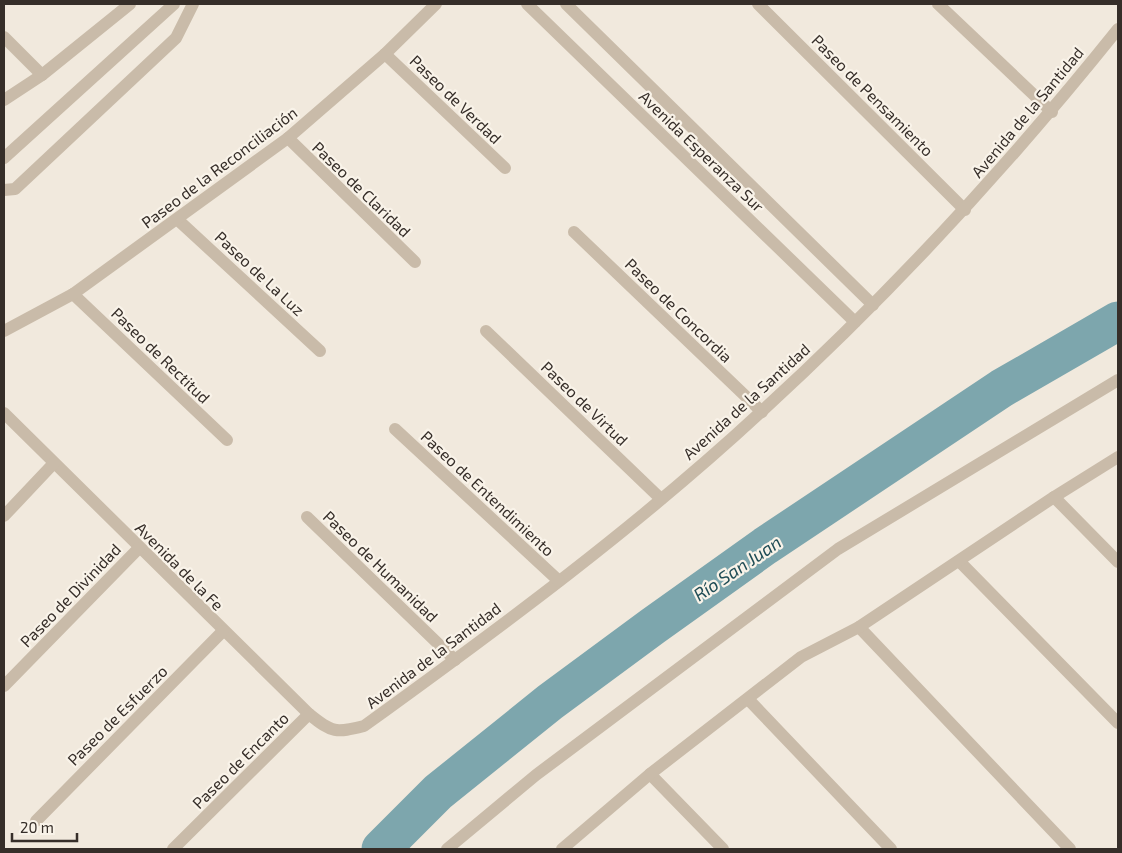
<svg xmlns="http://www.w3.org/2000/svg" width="1122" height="853" viewBox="0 0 1122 853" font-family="'Exo 2',sans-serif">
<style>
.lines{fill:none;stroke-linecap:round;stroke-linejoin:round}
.river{stroke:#7da6ad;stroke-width:39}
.minor{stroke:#c9bba9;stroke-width:12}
.labels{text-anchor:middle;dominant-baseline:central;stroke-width:4.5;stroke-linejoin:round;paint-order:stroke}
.street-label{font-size:16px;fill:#362e29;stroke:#f9f3e9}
.water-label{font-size:18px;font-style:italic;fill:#204d56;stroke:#f9f3e9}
</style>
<rect width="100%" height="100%" fill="#f1e9dd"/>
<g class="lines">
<!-- river -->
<polyline class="river" points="381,849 438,792 550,702 653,626 765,546 1002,388 1118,321"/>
<!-- minor -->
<g class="minor">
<polyline points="527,4 855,322"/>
<polyline points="566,4 873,305"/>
<polyline points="758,4 965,210"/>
<polyline points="938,4 1052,112"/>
<polyline points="4,37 42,75"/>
<polyline points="385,54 505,168"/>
<polyline points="4,100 42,75 130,4"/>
<polyline points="288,138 415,262"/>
<polyline points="4,158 174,4"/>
<polyline points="4,190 15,189 176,38 193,4"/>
<polyline points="178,220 320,351"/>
<polyline points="574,232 762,412"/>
<polyline points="73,294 227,440"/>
<polyline points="4,331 73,294 288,138 385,54 436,4"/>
<polyline points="486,331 661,499"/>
<path d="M4,413L309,714C332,733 336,733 364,726C501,627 638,526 762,411C891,293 1009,165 1118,29"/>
<polyline points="395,429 559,581"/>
<polyline points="1054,497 1118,562"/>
<polyline points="4,516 54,463"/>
<polyline points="307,517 455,660"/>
<polyline points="959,561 1118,723"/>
<polyline points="859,627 1070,849"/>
<polyline points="4,686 139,548"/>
<polyline points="748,699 891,849"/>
<polyline points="650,774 723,849"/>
<polyline points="36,821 223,631"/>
<polyline points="173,849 309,714"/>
<polyline points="447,849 536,775 838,549 1118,380"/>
<polyline points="562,849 650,774 801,657 859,627 1054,497 1118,457"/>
</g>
</g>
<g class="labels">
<!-- street labels -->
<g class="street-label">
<text transform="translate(873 95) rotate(45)">Paseo de Pensamiento</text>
<text transform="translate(456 99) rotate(44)">Paseo de Verdad</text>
<text transform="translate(1027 112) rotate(-50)">Avenida de la Santidad</text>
<text transform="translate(702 151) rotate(44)">Avenida Esperanza Sur</text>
<text transform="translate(219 167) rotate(-37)">Paseo de la Reconciliación</text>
<text transform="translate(362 189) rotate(44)">Paseo de Claridad</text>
<text transform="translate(260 273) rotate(43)">Paseo de La Luz</text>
<text transform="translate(679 310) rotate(44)">Paseo de Concordia</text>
<text transform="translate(161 355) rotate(44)">Paseo de Rectitud</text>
<text transform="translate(746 401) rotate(-42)">Avenida de la Santidad</text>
<text transform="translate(585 403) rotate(44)">Paseo de Virtud</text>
<text transform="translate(488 493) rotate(43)">Paseo de Entendimiento</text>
<text transform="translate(180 566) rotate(45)">Avenida de la Fe</text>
<text transform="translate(381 566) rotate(44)">Paseo de Humanidad</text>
<text transform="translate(70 595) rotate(-46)">Paseo de Divinidad</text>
<text transform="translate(433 655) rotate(-37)">Avenida de la Santidad</text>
<text transform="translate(117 715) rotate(-45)">Paseo de Esfuerzo</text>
<text transform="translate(240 760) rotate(-45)">Paseo de Encanto</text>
</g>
<!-- water labels -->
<g class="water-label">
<text transform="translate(737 568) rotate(-34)">Río San Juan</text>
</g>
</g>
<!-- border -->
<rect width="1122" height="853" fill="none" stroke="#362e29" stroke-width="10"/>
<!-- scale -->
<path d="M12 833v8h65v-8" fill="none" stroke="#362e29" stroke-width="2.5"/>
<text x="20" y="833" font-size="15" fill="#362e29" stroke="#f9f3e9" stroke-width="4" paint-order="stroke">20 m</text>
</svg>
